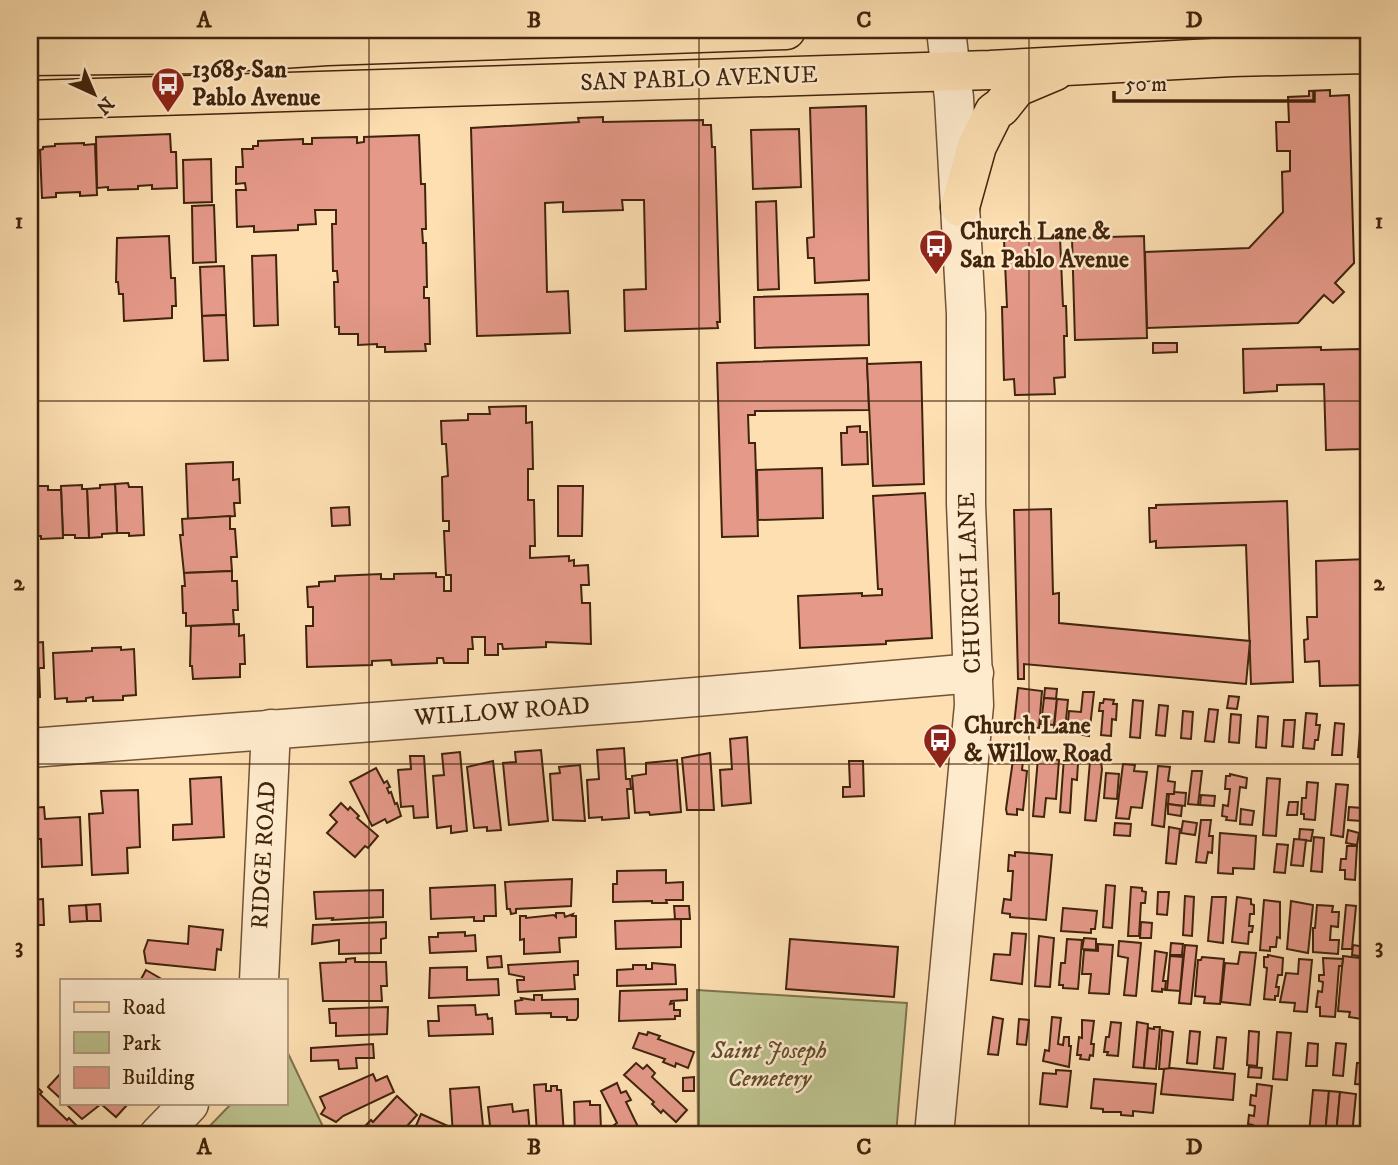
<svg xmlns="http://www.w3.org/2000/svg" width="1398" height="1165" viewBox="0 0 1398 1165" font-family="'IM FELL DW Pica',serif">
<style>
.green{fill:#bcc28e;stroke:#7e734d;stroke-width:2}
.building{fill:#e59989;stroke:#41240c;stroke-width:2}
.lines{fill:none;stroke-linecap:round;stroke-linejoin:round}
.minor-casing{stroke:#705335;stroke-width:41}
.major-casing{stroke:#41240c;stroke-width:41}
.minor{stroke:#feeacc;stroke-width:38}
.major{stroke:#fddfb1;stroke-width:38}
.grid{fill:none;stroke:#41240c;stroke-width:2;stroke-opacity:0.55}
.labels{text-anchor:middle;dominant-baseline:central;stroke-width:5;stroke-linejoin:round;paint-order:stroke}
.poi-label{font-size:24px;font-weight:bold;fill:#41240c;stroke:#feeacc;text-anchor:start}
.street-label{font-size:24px;fill:#41240c;stroke:#feeacc}
.park-label{font-size:24px;font-style:italic;fill:#604c2c;stroke:#feeacc}
.neatline{fill:none;stroke:#41240c;stroke-width:2.5}
.grid-label{font-size:23px;text-anchor:middle;font-weight:bold;fill:#41240c}
</style>
<rect width="100%" height="100%" fill="#fddfb1"/>
<filter id="stains"><feTurbulence type="fractalNoise" baseFrequency=".00286" numOctaves="4"/><feColorMatrix values="0 0 0 0 .2 0 0 0 0 .09 0 0 0 0 .02 0 0 0 .5 -.17"/></filter>
<radialGradient id="worn" r=".72"><stop offset=".6" stop-color="#630" stop-opacity="0"/><stop offset="1" stop-color="#630" stop-opacity=".3"/></radialGradient>
<!-- green -->
<g class="green">
<polygon points="697,990 907,1003 896,1135 698,1135"/>
<polygon points="285,1047 327,1135 201,1135 231,1104 285,1104"/>
</g>
<!-- building -->
<g class="building">
<polygon points="1330,90 1330,96 1349,95 1354,263 1335,283 1344,292 1333,303 1324,295 1298,323 1147,328 1145,252 1249,248 1283,212 1282,172 1290,171 1290,151 1277,151 1276,122 1289,122 1288,97 1309,96 1309,91"/>
<polygon points="866,106 869,280 815,283 814,258 808,258 807,238 814,237 810,108"/>
<polygon points="603,117 603,122 703,120 703,125 711,125 712,147 715,147 720,322 717,322 718,328 625,331 624,290 646,289 644,200 622,200 623,210 563,212 563,202 545,203 547,292 568,291 570,333 477,336 471,128 579,122 578,118"/>
<polygon points="799,129 801,187 753,189 751,130"/>
<polygon points="170,134 171,152 176,152 177,188 152,189 152,185 138,186 138,189 108,190 108,187 97,188 96,137"/>
<polygon points="419,135 421,184 425,184 426,229 422,229 423,243 426,243 427,287 424,287 424,298 429,298 430,344 425,344 426,351 385,352 385,347 377,347 377,344 358,345 358,334 339,334 339,327 335,327 334,282 338,282 337,271 333,271 332,224 336,224 336,210 315,210 316,224 298,225 298,230 254,232 254,226 237,227 236,190 246,190 245,183 236,184 236,167 243,167 242,149 253,149 253,146 258,146 258,141 303,139 303,144 312,144 312,138 357,137 357,143 364,142 364,137"/>
<polygon points="84,143 84,145 95,144 97,195 80,196 80,192 56,193 56,197 42,198 40,150 43,149 43,147 55,146 55,144"/>
<polygon points="211,159 212,202 184,203 183,160"/>
<polygon points="776,201 779,289 758,290 756,202"/>
<polygon points="214,205 216,262 193,263 192,206"/>
<polygon points="169,236 171,278 175,278 176,306 172,306 172,318 124,321 123,294 119,294 118,282 116,282 117,238"/>
<polygon points="1144,236 1147,338 1075,340 1072,238"/>
<polygon points="1060,237 1063,306 1066,306 1067,336 1064,336 1065,377 1054,378 1055,394 1015,395 1014,379 1004,380 1002,307 1007,307 1004,240"/>
<polygon points="276,255 278,325 254,326 252,256"/>
<polygon points="224,266 226,315 202,316 200,267"/>
<polygon points="868,294 869,345 755,348 754,297"/>
<polygon points="226,315 228,360 204,361 202,316"/>
<polygon points="1153,343 1177,343 1177,352 1153,353"/>
<polygon points="1321,347 1321,350 1360,349 1363,449 1326,450 1324,384 1277,385 1277,391 1244,393 1243,349"/>
<polygon points="867,358 869,410 755,411 755,415 748,415 749,443 755,443 758,536 722,537 717,363"/>
<polygon points="921,362 924,484 873,486 867,364"/>
<polygon points="526,406 526,423 532,422 533,469 528,469 528,500 534,500 535,546 530,546 530,558 569,556 569,561 574,560 574,566 588,565 589,585 581,585 582,603 590,603 591,644 546,642 546,647 503,649 502,644 498,644 498,655 485,655 485,637 472,637 473,649 468,649 468,663 444,663 443,658 437,658 437,663 392,665 391,660 372,661 372,665 307,667 306,626 313,626 313,607 308,607 307,587 319,586 319,582 335,581 335,576 381,574 381,579 394,579 394,574 436,573 436,577 444,577 444,591 451,591 451,575 446,575 444,531 449,531 449,521 443,521 442,477 448,476 446,444 442,444 441,421 468,420 468,414 490,414 489,407"/>
<polygon points="860,426 860,432 867,432 868,464 842,465 841,433 847,433 847,427"/>
<polygon points="233,462 233,480 239,479 240,503 234,503 235,516 188,519 186,464"/>
<polygon points="822,468 823,518 758,520 757,470"/>
<polygon points="128,483 129,487 142,487 144,535 129,536 129,533 117,533 115,484"/>
<polygon points="115,484 117,533 102,534 102,537 89,538 87,489 100,488 100,485"/>
<polygon points="82,485 82,489 87,489 89,538 75,538 75,535 63,535 61,486"/>
<polygon points="32,486 48,486 48,490 61,490 63,538 41,539 41,536 34,536"/>
<polygon points="32,486 34,536 30,536 30,487"/>
<polygon points="558,486 583,486 582,536 558,536"/>
<polygon points="925,493 932,638 886,641 886,644 800,648 798,596 862,593 862,596 882,595 882,589 878,589 873,496"/>
<polygon points="1287,501 1293,682 1251,684 1246,545 1156,548 1156,541 1150,542 1149,508 1156,508 1156,505"/>
<polygon points="349,507 350,525 332,526 331,508"/>
<polygon points="1051,509 1053,594 1059,593 1059,623 1250,641 1246,684 1024,664 1024,679 1018,679 1014,510"/>
<polygon points="230,516 230,529 235,529 237,557 231,557 232,571 184,573 180,535 183,535 182,519"/>
<polygon points="1368,559 1368,685 1320,686 1319,661 1305,662 1304,640 1308,639 1307,617 1317,617 1316,561"/>
<polygon points="232,571 232,581 237,581 238,610 233,610 234,624 186,626 186,613 183,613 182,586 185,586 184,573"/>
<polygon points="239,624 239,636 244,635 245,664 240,664 240,677 193,679 192,666 190,666 191,626"/>
<polygon points="43,642 44,668 39,668 40,697 30,697 30,643"/>
<polygon points="121,647 121,650 134,649 136,695 123,696 123,700 93,701 93,697 86,698 86,701 67,702 67,698 55,699 53,653 92,651 92,648"/>
<polygon points="1018,688 1042,691 1039,728 1014,725"/>
<polygon points="1045,688 1057,689 1056,699 1044,698"/>
<polygon points="1083,692 1094,692 1089,736 1067,732 1069,711 1081,712"/>
<polygon points="1229,696 1239,697 1237,709 1227,708"/>
<polygon points="1044,698 1057,699 1054,725 1041,724"/>
<polygon points="1057,699 1068,700 1065,730 1054,729"/>
<polygon points="1104,699 1114,700 1113,704 1117,704 1116,720 1112,719 1111,736 1101,735 1103,711 1099,711 1100,703 1103,703"/>
<polygon points="1133,700 1143,701 1140,738 1130,737"/>
<polygon points="1159,705 1168,706 1165,736 1156,735"/>
<polygon points="1209,709 1218,710 1214,742 1205,741"/>
<polygon points="1183,711 1193,712 1191,739 1181,738"/>
<polygon points="1306,713 1317,714 1316,725 1320,725 1318,740 1315,740 1314,749 1303,748"/>
<polygon points="1231,714 1241,715 1239,743 1229,742"/>
<polygon points="1258,716 1268,717 1266,748 1256,747"/>
<polygon points="1361,719 1368,719 1368,758 1358,757"/>
<polygon points="1284,720 1295,720 1293,747 1282,746"/>
<polygon points="1335,723 1344,724 1342,755 1332,755"/>
<polygon points="747,737 751,803 722,806 720,770 732,769 730,739"/>
<polygon points="624,748 626,779 630,779 631,789 627,789 629,818 602,820 602,817 589,818 587,780 599,779 597,750"/>
<polygon points="541,750 548,821 509,825 503,763 516,762 515,752"/>
<polygon points="460,752 467,831 451,833 451,826 437,828 433,776 444,775 442,754"/>
<polygon points="710,753 714,810 687,810 682,758"/>
<polygon points="410,756 424,756 428,817 414,818 413,806 401,807 398,770 411,769"/>
<polygon points="1042,757 1059,760 1056,799 1046,798 1044,817 1033,816 1038,758 1042,758"/>
<polygon points="1064,757 1074,758 1074,763 1078,763 1077,780 1072,779 1070,813 1060,812"/>
<polygon points="677,760 681,812 650,815 649,812 635,813 632,776 646,774 646,763"/>
<polygon points="1013,760 1023,761 1022,770 1027,771 1023,810 1017,809 1017,815 1007,814 1006,809"/>
<polygon points="493,761 501,830 487,831 487,827 474,828 467,767"/>
<polygon points="849,761 863,761 864,796 843,797 843,787 850,787"/>
<polygon points="1090,761 1101,762 1102,769 1096,821 1085,820"/>
<polygon points="1123,764 1135,765 1134,771 1147,772 1142,808 1131,807 1129,819 1116,818"/>
<polygon points="580,765 585,821 553,820 550,774 560,773 559,767"/>
<polygon points="1158,766 1170,767 1168,781 1175,782 1174,794 1167,794 1164,827 1152,825"/>
<polygon points="376,768 384,783 387,781 390,787 387,788 389,793 391,792 395,804 397,803 401,816 387,823 385,819 372,826 350,782"/>
<polygon points="1192,771 1202,771 1198,805 1188,804"/>
<polygon points="1106,773 1119,774 1117,799 1104,798"/>
<polygon points="1230,774 1247,778 1246,788 1240,787 1236,821 1226,820 1227,817 1222,816 1223,805 1228,806 1230,789 1225,789 1226,776 1230,776"/>
<polygon points="221,777 224,837 173,840 173,825 192,824 190,779"/>
<polygon points="1267,778 1280,779 1276,836 1263,835"/>
<polygon points="1307,782 1318,783 1315,820 1304,819 1304,814 1301,814 1302,798 1306,798"/>
<polygon points="1336,784 1348,785 1343,837 1331,835"/>
<polygon points="138,790 140,847 127,848 128,873 92,875 89,814 103,813 101,791"/>
<polygon points="1174,792 1186,793 1185,806 1168,804 1169,794 1174,794"/>
<polygon points="1201,795 1215,796 1214,806 1200,805"/>
<polygon points="1289,802 1298,802 1297,815 1287,815"/>
<polygon points="341,803 348,810 350,807 359,816 357,818 378,836 368,848 365,846 355,857 327,833 337,822 330,815"/>
<polygon points="1168,804 1182,806 1181,816 1168,814"/>
<polygon points="44,807 45,819 80,817 82,865 42,867 41,839 30,839 30,808"/>
<polygon points="1349,807 1362,808 1361,821 1348,820"/>
<polygon points="1241,809 1254,811 1252,825 1240,824"/>
<polygon points="1201,820 1211,820 1209,836 1213,836 1212,853 1208,852 1206,863 1196,862"/>
<polygon points="1183,821 1197,823 1195,835 1181,833"/>
<polygon points="1115,823 1131,824 1130,836 1114,835"/>
<polygon points="1169,827 1180,829 1176,864 1166,863"/>
<polygon points="1300,829 1313,830 1311,841 1299,840"/>
<polygon points="1348,830 1359,833 1357,845 1346,843"/>
<polygon points="1220,833 1256,836 1254,869 1233,868 1233,874 1218,873"/>
<polygon points="1314,837 1324,838 1322,872 1311,871"/>
<polygon points="1294,839 1306,840 1303,866 1291,865"/>
<polygon points="1277,844 1288,845 1285,873 1274,872"/>
<polygon points="1347,846 1357,846 1355,880 1345,879 1345,870 1340,870 1341,859 1346,859"/>
<polygon points="1015,852 1052,855 1046,920 1010,917 1010,914 1002,913 1004,899 1011,900 1013,871 1008,871 1009,855 1015,856"/>
<polygon points="666,870 666,883 683,882 683,900 666,900 667,903 652,903 652,901 613,902 613,884 617,884 617,871"/>
<polygon points="572,879 571,906 516,909 516,913 511,914 510,909 507,909 505,882"/>
<polygon points="495,885 496,916 484,916 484,921 474,921 474,917 431,919 430,888"/>
<polygon points="1106,885 1115,886 1112,928 1103,927"/>
<polygon points="1131,887 1142,888 1142,891 1146,892 1145,903 1141,903 1139,936 1128,936"/>
<polygon points="383,890 383,917 332,920 333,918 316,919 314,892"/>
<polygon points="1158,892 1169,892 1167,915 1157,914"/>
<polygon points="1185,896 1194,897 1192,936 1183,935"/>
<polygon points="1212,897 1226,897 1223,943 1208,941"/>
<polygon points="1237,897 1251,899 1251,904 1254,905 1254,914 1250,914 1249,926 1253,926 1252,932 1249,932 1248,944 1232,942"/>
<polygon points="43,899 44,925 30,925 30,900"/>
<polygon points="1264,900 1280,902 1280,938 1277,937 1276,947 1270,947 1270,951 1260,950"/>
<polygon points="1291,901 1313,905 1308,953 1287,949"/>
<polygon points="100,904 101,921 87,921 86,905"/>
<polygon points="86,905 87,921 70,922 69,906"/>
<polygon points="1317,905 1333,906 1332,912 1339,912 1338,927 1331,926 1330,940 1339,940 1338,954 1313,952 1313,928 1315,928"/>
<polygon points="1346,905 1356,906 1352,949 1342,949"/>
<polygon points="674,906 689,906 690,919 675,919"/>
<polygon points="1063,908 1097,911 1095,929 1091,929 1091,933 1061,931"/>
<polygon points="556,913 564,913 565,917 573,914 572,916 576,916 576,937 559,938 560,952 524,954 524,939 520,940 520,916 526,916 526,918 554,915 556,917"/>
<polygon points="681,919 681,947 616,949 615,921"/>
<polygon points="386,922 386,938 381,939 381,953 339,954 339,940 312,944 313,925"/>
<polygon points="1141,922 1152,923 1151,938 1140,938"/>
<polygon points="189,926 223,930 221,950 217,949 215,970 146,963 144,951 148,940 188,944"/>
<polygon points="465,932 465,936 475,935 476,951 430,953 429,937 438,937 438,933"/>
<polygon points="1012,933 1026,934 1022,984 991,980 994,954 1010,955"/>
<polygon points="1039,936 1054,938 1050,987 1035,986"/>
<polygon points="1084,938 1096,939 1096,950 1082,949"/>
<polygon points="790,939 898,947 894,997 786,989"/>
<polygon points="1067,939 1082,940 1078,989 1063,988 1063,985 1059,985 1061,963 1065,963"/>
<polygon points="1119,941 1141,943 1136,996 1124,995 1128,958 1118,956"/>
<polygon points="1171,943 1183,944 1182,955 1170,955"/>
<polygon points="1098,944 1113,945 1109,994 1089,993 1091,974 1082,974 1084,950 1098,951"/>
<polygon points="1185,945 1197,946 1191,1004 1179,1003"/>
<polygon points="1353,945 1366,947 1365,957 1352,955"/>
<polygon points="1155,951 1167,953 1163,981 1166,981 1165,990 1162,989 1162,992 1152,991"/>
<polygon points="1240,952 1256,953 1250,1005 1221,1002 1225,963 1238,964"/>
<polygon points="1268,955 1283,958 1282,975 1278,975 1276,987 1279,987 1278,996 1275,996 1275,1000 1264,999 1267,968 1264,967 1264,957 1268,957"/>
<polygon points="501,956 502,967 488,968 487,957"/>
<polygon points="1170,956 1183,957 1180,991 1167,990"/>
<polygon points="1343,956 1368,959 1365,987 1368,987 1368,1003 1363,1003 1362,1019 1349,1017 1350,1012 1338,1011"/>
<polygon points="1202,957 1224,959 1220,1004 1204,1003 1205,997 1195,996 1198,960 1201,960"/>
<polygon points="355,958 355,962 386,962 387,986 381,986 382,1001 323,1001 320,963 346,962 346,959"/>
<polygon points="1323,958 1343,959 1342,966 1339,966 1335,1017 1320,1016 1320,1007 1316,1007 1318,991 1322,992 1323,982 1319,981 1319,975 1324,975"/>
<polygon points="1299,959 1312,960 1307,1012 1294,1011 1295,1003 1280,1002 1286,973 1298,974"/>
<polygon points="578,961 578,975 574,975 575,989 518,992 517,980 524,980 524,977 509,974 508,965"/>
<polygon points="652,963 675,965 676,984 617,986 617,970 633,969 633,965 646,965 646,969 652,969"/>
<polygon points="467,967 467,980 498,979 499,995 429,998 430,968"/>
<polygon points="146,970 165,981 140,981"/>
<polygon points="687,989 687,1000 671,1001 670,1004 674,1003 674,1010 680,1010 680,1016 675,1016 675,1019 619,1021 620,991"/>
<polygon points="534,995 542,995 542,1000 578,999 578,1017 576,1020 567,1020 567,1017 551,1017 551,1013 516,1014 515,1001 522,1000 521,998 534,1000"/>
<polygon points="475,1005 476,1015 487,1014 488,1019 492,1018 493,1034 429,1036 428,1021 439,1021 438,1006"/>
<polygon points="388,1007 387,1034 336,1036 336,1023 330,1023 329,1009"/>
<polygon points="993,1017 1003,1019 998,1055 988,1054"/>
<polygon points="1052,1017 1061,1018 1058,1044 1063,1045 1064,1037 1069,1037 1069,1046 1071,1046 1069,1067 1043,1061 1045,1050 1049,1051"/>
<polygon points="1019,1019 1029,1020 1026,1045 1017,1044"/>
<polygon points="1082,1020 1094,1021 1091,1044 1094,1044 1093,1056 1090,1055 1089,1060 1080,1059 1081,1055 1077,1055 1079,1037 1082,1038"/>
<polygon points="1111,1022 1121,1023 1118,1056 1107,1055 1108,1052 1104,1052 1106,1037 1109,1037"/>
<polygon points="1137,1022 1148,1024 1144,1068 1133,1067"/>
<polygon points="1154,1027 1160,1027 1156,1069 1144,1068 1148,1028 1154,1029"/>
<polygon points="1162,1030 1173,1032 1169,1069 1159,1069"/>
<polygon points="1190,1031 1200,1032 1197,1064 1187,1063"/>
<polygon points="1249,1031 1259,1032 1257,1066 1247,1065"/>
<polygon points="648,1032 660,1036 658,1039 694,1052 688,1068 676,1063 675,1067 663,1062 665,1059 633,1048 639,1033 647,1035"/>
<polygon points="1277,1032 1291,1033 1287,1080 1273,1079"/>
<polygon points="1217,1037 1226,1038 1223,1069 1214,1068"/>
<polygon points="1308,1043 1318,1044 1317,1066 1306,1066"/>
<polygon points="1336,1043 1346,1044 1343,1076 1333,1075"/>
<polygon points="1364,1043 1368,1044 1368,1085 1355,1084 1357,1063 1361,1063 1361,1046 1363,1046"/>
<polygon points="373,1044 374,1058 356,1058 357,1068 339,1069 338,1060 311,1061 311,1048"/>
<polygon points="636,1063 643,1069 647,1065 655,1073 652,1077 687,1110 676,1122 663,1110 661,1113 652,1104 654,1102 624,1075"/>
<polygon points="1249,1067 1262,1068 1261,1078 1248,1077"/>
<polygon points="1171,1068 1235,1074 1233,1100 1161,1094 1164,1069"/>
<polygon points="1056,1070 1071,1071 1067,1107 1040,1104 1043,1073 1056,1074"/>
<polygon points="61,1073 61,1099 48,1087"/>
<polygon points="373,1074 376,1081 387,1076 394,1092 343,1116 336,1122 321,1114 325,1108 320,1097"/>
<polygon points="694,1077 694,1091 683,1091 683,1078"/>
<polygon points="1094,1079 1156,1084 1153,1113 1133,1111 1133,1116 1121,1115 1121,1112 1103,1112 1103,1109 1091,1108"/>
<polygon points="30,1080 42,1092 40,1094 67,1120 69,1118 77,1126 68,1135 30,1135 30,1110 32,1107 30,1105"/>
<polygon points="617,1083 621,1093 626,1091 631,1100 626,1102 642,1135 619,1135 614,1125 617,1123 601,1091"/>
<polygon points="546,1084 546,1091 551,1091 551,1086 557,1086 557,1090 561,1090 564,1135 537,1135 534,1085"/>
<polygon points="1257,1084 1272,1086 1267,1131 1252,1130 1253,1125 1248,1124 1249,1115 1254,1116 1255,1106 1250,1105 1251,1095 1256,1096"/>
<polygon points="479,1087 483,1126 469,1128 469,1135 453,1135 450,1089"/>
<polygon points="1313,1090 1329,1091 1325,1135 1309,1134"/>
<polygon points="1329,1091 1340,1092 1336,1135 1325,1135"/>
<polygon points="1340,1092 1356,1094 1352,1135 1336,1135"/>
<polygon points="397,1096 417,1115 399,1135 369,1135 365,1131 368,1128 365,1126 371,1120 373,1122"/>
<polygon points="590,1101 590,1105 600,1105 601,1129 591,1129 594,1135 575,1135 574,1102"/>
<polygon points="66,1104 101,1104 82,1119"/>
<polygon points="101,1104 128,1104 116,1117"/>
<polygon points="512,1104 513,1112 528,1110 530,1135 491,1135 488,1107"/>
<polygon points="421,1114 448,1126 444,1135 412,1135"/>
</g>
<g class="lines">
<!-- minor casing -->
<g class="minor-casing">
<g id="minor">
<polyline points="30,748 637,702 974,673"/>
<polyline points="259,981 271,729"/>
<polyline points="159,1135 189,1104"/>
<polyline points="934,1135 974,705 966,504 966,314 954,98 946,30"/>
</g>
</g>
<!-- major casing -->
<g class="major-casing">
<g id="major">
<polyline points="30,56 203,54 327,46 786,30"/>
<polyline points="30,100 990,70 1232,57 1368,54"/>
<polyline points="960,207 977,146 994,112 1001,107 1017,87 1055,71"/>
</g>
</g>
<!-- minor -->
<use href="#minor" class="minor"/>
<!-- major -->
<use href="#major" class="major"/>
</g>
<!-- grid -->
<path class="grid" d="M369,30V1135M699,30V1135M1029,30V1135M30,401H1368M30,764H1368"/>
<!-- icons -->
<defs>
<g id="bus-pin" transform="scale(1.75)"><path d="M0 17L-7.5 6A9.5 9.5 0 1 1 7.5 6Z" fill="#8f2418" stroke="#feeacc"/><path d="M-5-6H5V4H4V6H2V4H-2V6H-4V4H-5ZM-3.5-4V0h7V-4ZM-3.5 1.2v1.5H-2V1.2ZM2 1.2v1.5H3.5V1.2Z" fill="#fff"/></g>
</defs>
<g fill-rule="evenodd">
<use href="#bus-pin" x="168" y="84"/>
<use href="#bus-pin" x="936" y="246"/>
<use href="#bus-pin" x="940" y="740"/>
</g>
<g class="labels">
<!-- poi labels -->
<g class="poi-label">
<text x="192" y="70">13685 San<tspan x="192" dy="28">Pablo Avenue</tspan></text>
<text x="960" y="232">Church Lane &amp;<tspan x="960" dy="28">San Pablo Avenue</tspan></text>
<text x="964" y="726">Church Lane<tspan x="964" dy="28">&amp; Willow Road</tspan></text>
</g>
<!-- street labels -->
<g class="street-label">
<text transform="translate(699 79) rotate(-2)">SAN PABLO AVENUE</text>
<text transform="translate(970 583) rotate(-92)">CHURCH LANE</text>
<text transform="translate(502 712) rotate(-4)">WILLOW ROAD</text>
<text transform="translate(264 855) rotate(-87)">RIDGE ROAD</text>
</g>
<!-- park labels -->
<g class="park-label">
<text x="769" y="1051">Saint Joseph<tspan x="769" dy="28">Cemetery</tspan></text>
</g>
</g>
<!-- margin -->
<rect width="1398" height="1165" fill="none" stroke="#fddfb1" stroke-width="77"/>
<!-- legend -->
<rect x="60" y="979" width="228" height="126" fill="#feeacc" stroke="#b29b7f" stroke-width="2"/>
<rect x="74" y="1002" width="35" height="10" fill="#fddfb1" stroke="#b29b7f" stroke-width="2"/>
<text x="122" y="1014" font-size="21" fill="#41240c">Road</text>
<rect x="74" y="1032" width="35" height="21" fill="#bcc28e" stroke="#b29b7f" stroke-width="2"/>
<text x="122" y="1050" font-size="21" fill="#41240c">Park</text>
<rect x="74" y="1067" width="35" height="21" fill="#e59989" stroke="#b29b7f" stroke-width="2"/>
<text x="122" y="1084" font-size="21" fill="#41240c">Building</text>
<!-- north arrow -->
<g transform="translate(94 94) rotate(136)" stroke="#feeacc" stroke-width="5" paint-order="stroke">
<path d="M0-5L12 26L0 18L-12 26Z" fill="#41240c"/>
<text y="-10" font-size="19" font-weight="bold" text-anchor="middle" fill="#41240c">N</text>
</g>
<!-- scale -->
<path d="M1114 91v10h200v-10" fill="none" stroke="#41240c" stroke-width="3.5"/>
<text x="1125" y="91" font-size="21" fill="#41240c" stroke="#feeacc" stroke-width="5" paint-order="stroke">50 m</text>
<rect x="38" y="38" width="1322" height="1088" class="neatline"/>
<g class="grid-label">
<text x="204" y="27">A</text>
<text x="534" y="27">B</text>
<text x="864" y="27">C</text>
<text x="1194" y="27">D</text>
<text x="19" y="228">1</text>
<text x="1379" y="228">1</text>
<text x="19" y="590">2</text>
<text x="1379" y="590">2</text>
<text x="19" y="953">3</text>
<text x="1379" y="953">3</text>
<text x="204" y="1154">A</text>
<text x="534" y="1154">B</text>
<text x="864" y="1154">C</text>
<text x="1194" y="1154">D</text>
</g>
<rect width="100%" height="100%" filter="url(#stains)"/>
<rect width="100%" height="100%" fill="url(#worn)"/>
</svg>
